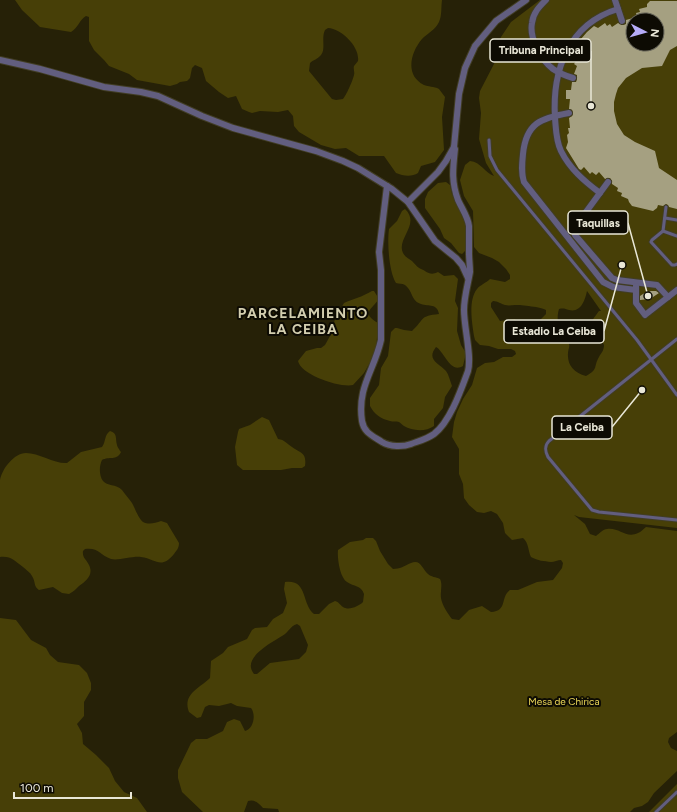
<svg xmlns="http://www.w3.org/2000/svg" width="677" height="812" viewBox="0 0 677 812" font-family="Figtree,sans-serif">
<style>
.green{fill:#473f07;fill-rule:evenodd}
.building{fill:#a5a081}
.lines{fill:none;stroke-linecap:round;stroke-linejoin:round}
.lane-casing{stroke:#413d24;stroke-width:5}
.street-casing{stroke:#413d24;stroke-width:8}
.lane{stroke:#625e7f;stroke-width:3}
.street{stroke:#625e7f;stroke-width:6}
.labels{text-anchor:middle;dominant-baseline:central;stroke-width:4;stroke-linejoin:round;paint-order:stroke}
.park-label{font-size:10px;fill:#edd859;stroke:#0d0b03}
.district-label{font-size:14px;font-weight:bold;letter-spacing:1px;fill:#d3ceaf;stroke:#0d0b03}
.leader{fill:none;stroke:#e9e7d7;stroke-width:1.5}
.callout-dot{fill:#e9e7d7;stroke:#0d0b03;stroke-width:1.5}
.callout{fill:#0d0b03;stroke:#e9e7d7;stroke-width:1.5}
.callout-label{font-size:11px;text-anchor:middle;font-weight:bold;fill:#e9e7d7}
</style>
<rect width="100%" height="100%" fill="#262107"/>
<!-- green -->
<g class="green">
<path d="M15,0H442C441,7 442,16 439,22C436,29 427,34 422,39C410,53 405,76 424,85C428,87 434,86 439,89L445,97L442,117L444,150L435,162L421,166L418,173C412,177 403,176 396,173L384,156H359L346,148L335,149L321,145L299,132L294,126L293,116L288,110L278,112L260,111L252,113L249,112L242,109L236,96L228,98L219,92L206,81L202,68L195,65L192,68L190,78L187,81L180,82L177,84L170,86L137,80L129,74L109,66L104,60L94,50L89,41V17L86,16C80,19 78,28 71,32L40,27L22,10ZM328,28C342,29 360,47 358,61L354,66C353,69 355,72 354,75C353,80 346,96 343,99L336,100L332,99L309,71L310,63C313,60 318,59 321,55C326,49 321,38 325,30Z"/>
<path d="M540,0H677V528L579,517L574,515L585,524L590,534L596,536C600,533 603,529 607,529C619,527 626,539 638,533C641,532 643,529 646,527L677,531V732L669,738L668,742L671,748L677,751V771L654,793L648,802L642,806L634,808L630,812H279L278,809L263,808C259,803 254,799 248,801L244,812H203L182,792L178,778V770L191,743L196,739H207L223,731L227,722L234,719L240,721L245,731C254,729 256,714 251,708L237,706L231,703L219,706L209,705L205,707L201,717L197,718L189,712C182,694 200,688 210,678L211,661L223,653L228,647L247,639L252,630L255,628L267,627L273,619L283,613L287,603L284,589L285,582C308,579 301,603 314,614H319L329,604L335,601C339,602 340,605 343,607C349,611 359,606 363,602L364,594C361,585 354,587 347,582C340,578 337,558 338,550L350,542L363,540L366,538H373L376,541L380,551L388,564L393,569C400,569 404,566 411,563C421,559 422,569 428,574C431,577 436,577 440,579C443,585 440,591 441,598C442,605 448,614 452,619L459,620L469,610L482,606L491,612C508,611 500,597 510,590H518L537,582L553,580L562,568L563,563L561,560C558,560 554,562 551,562C544,561 538,561 531,557C528,551 529,543 523,538L512,540L505,533L503,523L497,514L491,511L484,513L477,512L469,505L464,498L463,484L459,474V449L452,437L454,422L457,412L463,399L472,385L477,368L485,363L494,362L503,357H512L516,354L515,351L511,349H498L489,346L480,345L475,340L474,336C472,323 468,300 477,289C480,285 486,283 490,279L505,282L510,279V275L506,269L499,262L492,258L479,253L474,247L473,211L464,196L460,180L465,165L470,161C481,162 485,173 494,176L486,163L479,139L481,113L479,98L480,91L495,62L498,44L501,37L511,22ZM633,20H657V44H633ZM587,291L601,311H599C594,318 583,330 595,337C599,339 602,340 604,345C604,351 601,353 599,357C593,367 599,369 586,376C574,373 567,365 568,353C568,350 570,347 569,344C569,338 563,335 561,330C557,325 557,315 559,309C564,308 565,309 569,310C581,313 585,300 587,291ZM493,301C498,301 501,304 505,305C509,306 512,305 515,305C521,305 542,307 546,310V314L539,321L532,322L524,328L521,329L515,319L500,321L491,307V303ZM297,624L300,626L308,645L306,652L299,659L270,663L257,674H254C241,658 271,643 282,636C288,633 290,626 297,624Z"/>
<polygon points="446,182 450,185 452,194 465,222 465,251 462,254 459,253 451,243 444,238 440,229 425,208 425,199 428,192 438,183"/>
<path d="M405,209C421,224 396,239 403,253C405,257 409,259 412,261C416,265 417,267 421,269C428,272 430,276 438,272L444,276L454,275L458,279L455,301L458,308L457,331L461,345L466,353L463,366C450,374 444,351 436,347C426,360 439,363 446,371C449,375 450,381 452,386L445,397L443,408L434,419V426C426,432 412,431 404,426C402,425 401,423 399,422C396,421 393,422 390,421C381,419 374,414 370,406V398L379,385L381,368L388,356L391,332L395,328H397L404,330L412,331C425,319 419,316 439,314C437,303 429,307 421,304C411,301 413,291 405,285C402,283 399,284 396,283C389,272 387,243 389,229L397,221L402,211Z"/>
<path d="M372,291H374L379,299C371,310 361,313 378,323L376,352L364,373L353,385C340,388 301,375 298,361L306,351L317,348H321L325,345L330,336L335,319L344,303C353,299 362,297 372,291Z"/>
<path d="M262,417L269,420L278,439C285,440 286,443 292,447C300,453 307,452 305,466L302,468H292L281,470H243L237,465L235,447L238,432L239,429L250,425Z"/>
<path d="M110,431C118,433 115,439 117,445C117,446 120,451 121,452C117,461 109,456 102,460C99,466 99,476 103,481C107,486 116,484 122,490C125,494 129,499 132,503C135,508 138,518 143,522C149,525 155,523 161,521L167,523L179,543C179,548 177,550 174,554C161,570 156,559 141,557C132,556 118,561 111,559C100,555 98,547 85,549L83,551C82,558 87,560 89,565C94,575 86,581 79,586C76,589 73,592 69,594L62,593L53,587L39,590C33,586 36,582 32,576C30,572 26,570 23,567C14,561 12,556 0,557C0,540 0,522 0,505C0,497 0,488 0,480C2,469 14,453 26,453C39,453 55,464 67,463L81,452L102,447C106,442 104,435 110,431Z"/>
<polygon points="0,618 16,620 31,640 46,648 50,655 58,662 79,665 87,673 91,683 91,690 84,702 84,716 77,724 82,733 83,744 96,755 109,768 115,781 124,792 137,798 147,812 0,812"/>
<polygon points="677,784 677,812 649,812"/>
</g>
<!-- building -->
<g class="building">
<polygon points="650,1 677,1 677,46 670,50 662,66 642,68 626,78 618,88 616,94 614,102 614,111 617,124 624,135 635,142 655,151 659,168 677,180 677,209 669,207 668,205 666,204 663,206 658,205 657,208 653,211 632,206 629,202 628,199 621,196 622,193 617,191 618,188 612,184 612,181 610,178 605,179 599,172 596,175 592,172 590,174 584,167 581,170 579,169 566,148 568,142 567,135 569,133 568,128 570,128 569,118 572,116 573,113 572,110 569,109 570,99 566,99 566,90 571,90 572,82 576,82 577,79 577,75 574,74 577,66 574,64 577,60 574,57 578,52 575,46 587,32 594,26 598,28 605,23 607,26 610,24 612,27 618,23 623,25 626,24 626,20 633,18 633,44 657,44 657,20 638,20 636,13 640,12 639,9 647,7 647,4"/>
<polygon points="651,291 656,291 659,293 650,299 640,300 640,296 643,294"/>
</g>
<g class="lines">
<!-- lane casing -->
<g class="lane-casing">
<g id="lane">
<polyline points="489,140 490,156 497,170 637,340 677,395"/>
<polyline points="666,207 663,231 652,240 651,242 672,265 675,265 677,264"/>
<polyline points="665,218 677,220"/>
<polyline points="663,231 677,236"/>
<path d="M677,339L549,441C544,446 545,451 548,457L592,510L599,512L677,520"/>
<polyline points="656,812 677,792"/>
</g>
</g>
<!-- street casing -->
<g class="street-casing">
<g id="street">
<path d="M546,0C539,7 533,13 532,23C529,38 541,60 553,69C559,73 566,76 573,78"/>
<polyline points="615,0 622,21"/>
<polyline points="0,60 40,69 104,87 141,92 158,96 202,116 233,128 316,151 343,161 358,168 392,189 408,202 435,241 456,258 462,265 468,278"/>
<path d="M569,113C541,118 526,123 523,154C522,164 521,173 524,182L603,282L613,287L636,290"/>
<polyline points="608,182 575,227 575,235 612,278 617,280 657,285 668,297"/>
<path d="M387,186L379,252L381,270V340C374,371 357,387 362,421C364,433 373,436 382,442C390,447 403,447 411,444C419,441 427,439 434,434C450,422 461,390 468,371C472,356 464,328 464,310C464,297 468,284 470,272C470,266 469,259 469,253C469,244 469,235 469,226C468,217 462,209 458,200C451,181 453,168 455,149L454,147"/>
<path d="M600,193C584,181 570,169 561,151C556,141 556,130 555,118C552,71 568,24 618,9"/>
<polyline points="408,202 438,172 446,161 454,147 459,94 465,68 475,46 496,21 526,0"/>
<polyline points="636,286 636,303 645,315 677,290"/>
</g>
</g>
<!-- lane -->
<use href="#lane" class="lane"/>
<!-- street -->
<use href="#street" class="street"/>
</g>
<g class="labels">
<!-- park labels -->
<g class="park-label">
<text x="564" y="701">Mesa de Chirica</text>
</g>
<!-- district labels -->
<g class="district-label">
<text x="303" y="313">PARCELAMIENTO<tspan x="303" dy="16">LA CEIBA</tspan></text>
</g>
</g>
<!-- callouts -->
<path class="leader" d="M591 106L591 51M648 296L628 223M622 265L604 331M642 390L612 427"/>
<g class="callout-dot">
<circle cx="591" cy="106" r="4"/>
<circle cx="648" cy="296" r="4"/>
<circle cx="622" cy="265" r="4"/>
<circle cx="642" cy="390" r="4"/>
</g>
<g class="callout">
<rect x="490" y="39" width="101" height="23" rx="4"/>
<rect x="568" y="211" width="60" height="23" rx="4"/>
<rect x="504" y="320" width="100" height="23" rx="4"/>
<rect x="552" y="416" width="60" height="23" rx="4"/>
</g>
<g class="callout-label">
<text x="541" y="54">Tribuna Principal</text>
<text x="598" y="227">Taquillas</text>
<text x="554" y="335">Estadio La Ceiba</text>
<text x="582" y="431">La Ceiba</text>
</g>
<!-- north arrow -->
<g transform="translate(645 32) rotate(96)"><circle r="19" fill="#0d0b03" stroke="#656358"/>
<path d="M0-3L7 15L0 10L-7 15Z" fill="#b6acf8"/>
<text y="-6" font-size="11" font-weight="bold" text-anchor="middle" fill="#e9e7d7">N</text>
</g>
<!-- scale -->
<path d="M14 792v6h117v-6" fill="none" stroke="#e9e7d7" stroke-width="2"/>
<text x="20" y="792" font-size="12" fill="#e9e7d7" stroke="#0d0b03" stroke-width="3" paint-order="stroke">100 m</text>
</svg>
